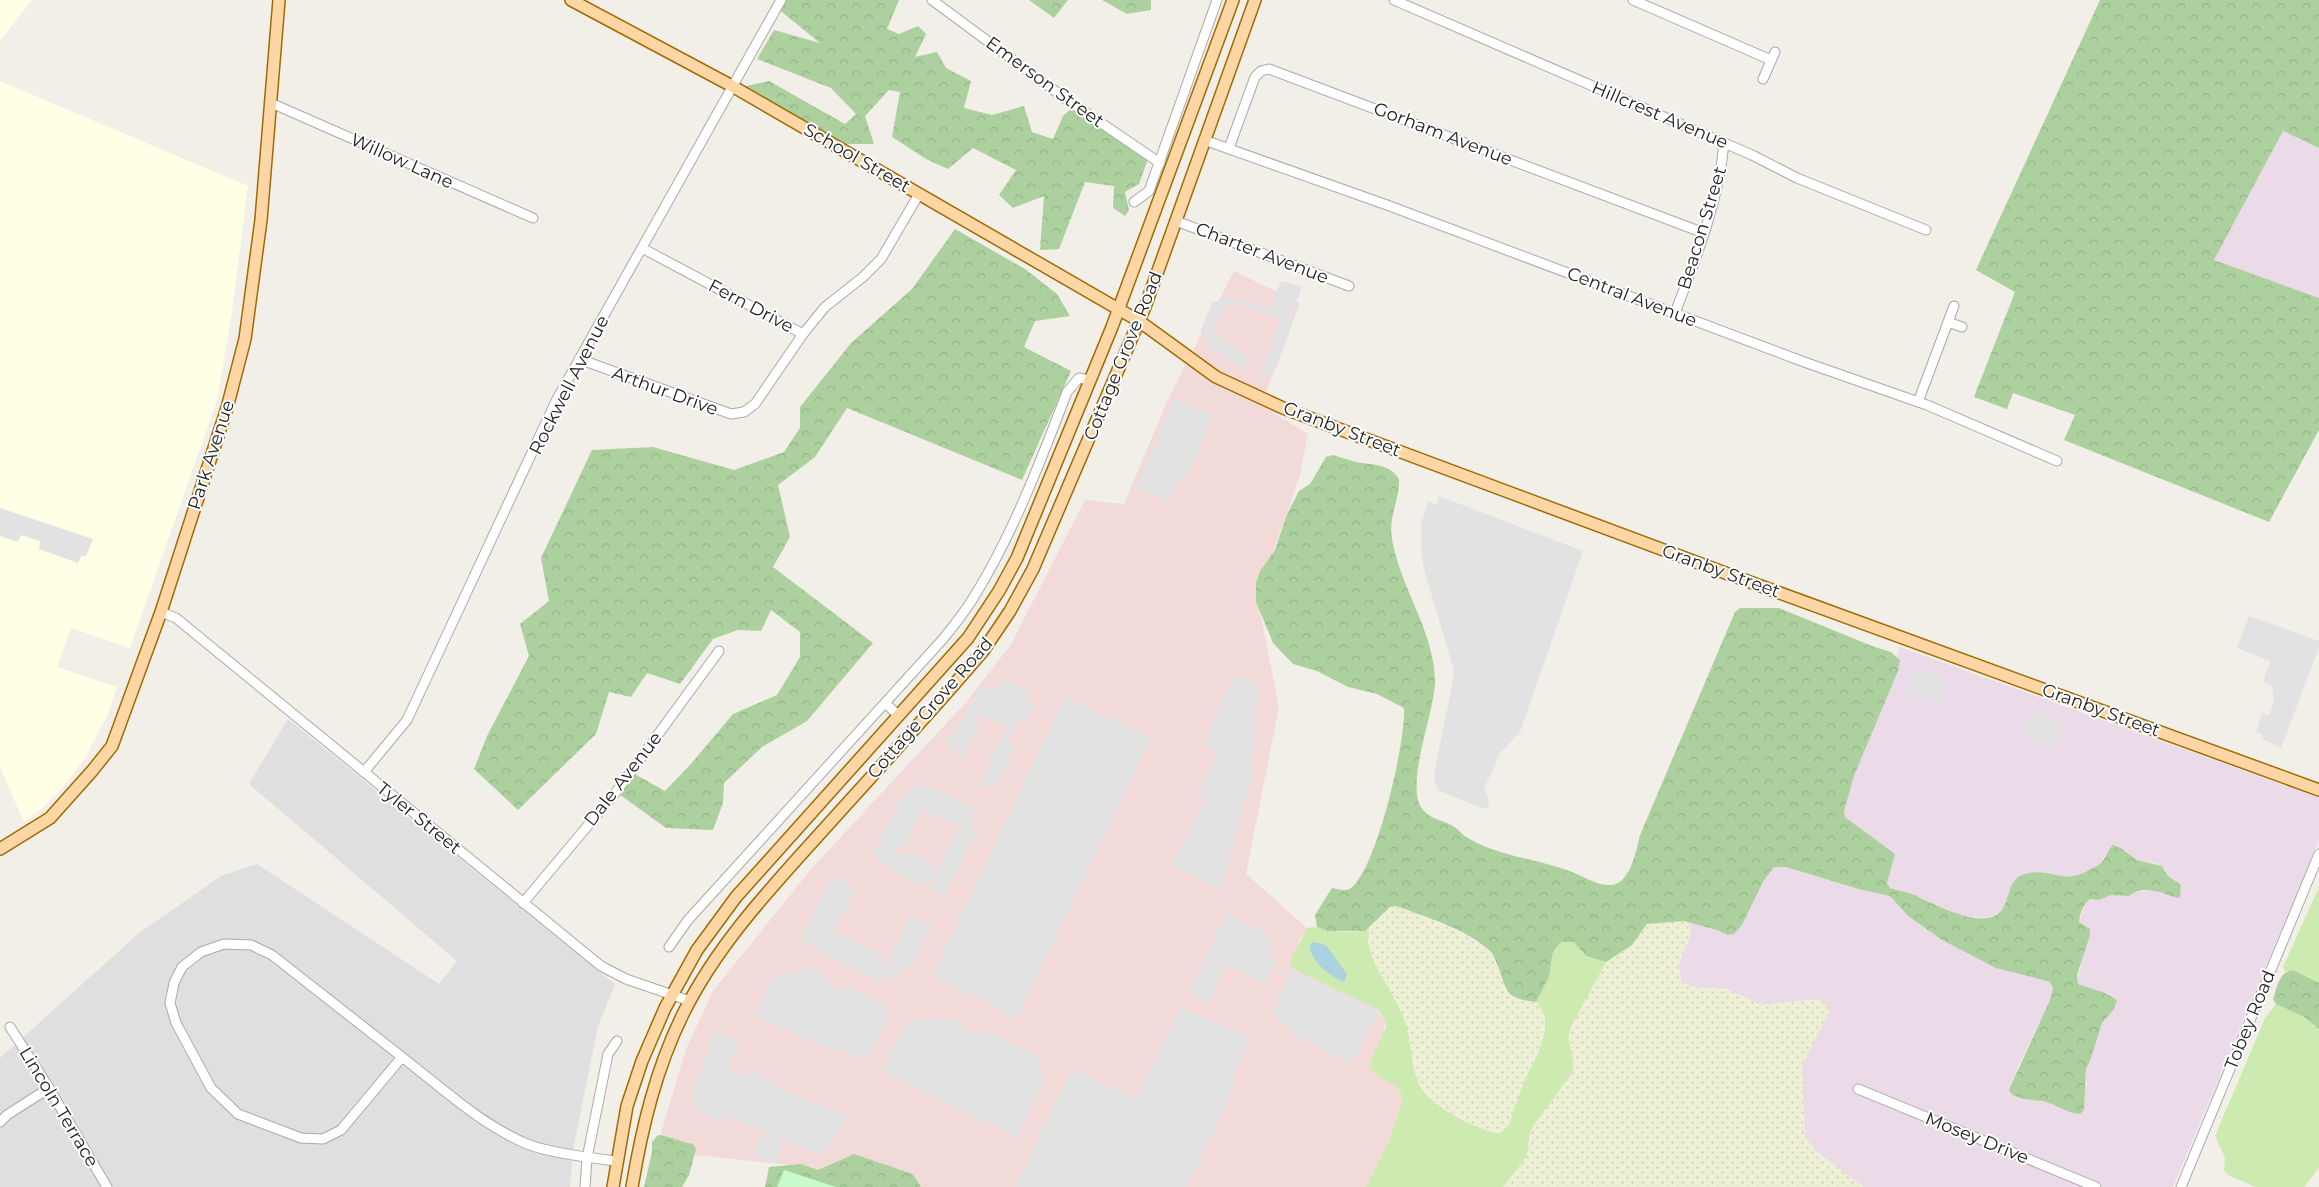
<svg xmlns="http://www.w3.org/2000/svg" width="2319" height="1187" viewBox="0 0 2319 1187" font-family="Montserrat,sans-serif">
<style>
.residential{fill:#e0dfdf}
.commercial{fill:#f2dad9}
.industrial{fill:#ebdbe8}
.education{fill:#ffffe5}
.farmland{fill:url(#farmland-dots)}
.grass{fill:#cdebb0}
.forest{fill:url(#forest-crowns)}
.park{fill:#c8facc}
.parking{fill:#e2e2e2;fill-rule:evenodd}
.water{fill:#aad3df}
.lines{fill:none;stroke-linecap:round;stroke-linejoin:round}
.minor-casing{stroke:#a9a9a9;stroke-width:11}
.major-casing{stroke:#a06b00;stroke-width:14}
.minor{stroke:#fff;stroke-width:9}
.major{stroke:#fcd6a4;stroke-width:11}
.labels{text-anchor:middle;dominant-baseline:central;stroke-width:4;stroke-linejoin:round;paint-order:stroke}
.street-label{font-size:18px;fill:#222;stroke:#fff}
</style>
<defs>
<pattern id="farmland-dots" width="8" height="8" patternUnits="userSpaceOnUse" patternTransform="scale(1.25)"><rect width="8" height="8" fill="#eef0d5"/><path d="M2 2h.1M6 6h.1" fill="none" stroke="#ccceb7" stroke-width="1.8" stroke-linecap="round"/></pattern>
<pattern id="forest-crowns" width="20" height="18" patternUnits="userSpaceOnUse" patternTransform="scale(1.25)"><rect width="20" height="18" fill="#add19e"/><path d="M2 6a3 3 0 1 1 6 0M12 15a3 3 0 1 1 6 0" fill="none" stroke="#95b388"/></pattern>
</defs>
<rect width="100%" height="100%" fill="#f2efe9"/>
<!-- residential -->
<polygon class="residential" points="288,719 615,984 598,1026 573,1150 570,1187 0,1187 0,1058 139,933 221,876 257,864 439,984 457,961 249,784"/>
<!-- commercial -->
<polygon class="commercial" points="1234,271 1300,303 1261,405 1308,434 1300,475 1257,597 1279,707 1246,874 1307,928 1300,939 1292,968 1376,1008 1385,1021 1383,1037 1369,1066 1398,1086 1402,1101 1390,1138 1366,1187 921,1187 913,1174 854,1154 818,1170 801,1164 790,1165 695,1155 693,1144 678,1142 670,1136 660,1136 686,1049 713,991 812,868 967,701 1010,646 1085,500 1124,504 1168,399"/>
<!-- industrial -->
<g class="industrial">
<polygon points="2283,131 2319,148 2319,298 2214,260"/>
<polygon points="1900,647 2319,798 2319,840 2173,1187 1864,1187 1817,1152 1805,1138 1802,1065 1829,1012 1799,1001 1761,1005 1726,989 1700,988 1682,983 1678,965 1690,937 1690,925 1685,921 1717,930 1728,935 1774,867 1786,867 1857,889 1875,891 1891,897 1908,916 1932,933 2014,973 2050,982 2053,988 2050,1000 2018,1067 2014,1097 2047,1102 2077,1114 2087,1084 2085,1072 2090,1061 2095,1040 2102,1023 2114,1009 2117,1000 2110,994 2091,991 2078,984 2077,981 2090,929 2079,922 2085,903 2091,899 2099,900 2110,895 2129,896 2134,892 2155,890 2163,894 2181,885 2168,876 2166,870 2156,863 2137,860 2122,849 2110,847 2100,864 2077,876 2064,878 2039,872 2010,890 2003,908 1993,916 1987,918 1962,916 1908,893 1890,888 1887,883 1890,850 1874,841 1865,831 1845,817 1844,811 1854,776 1898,671 1900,660 1897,656"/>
</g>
<!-- education -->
<g class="education">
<polygon points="0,0 32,0 0,41"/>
<polygon points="0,81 248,186 232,312 217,400 130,648 71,628 57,667 117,687 108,714 84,760 68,781 48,803 24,822 0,767"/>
</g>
<!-- farmland -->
<g class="farmland">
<polygon points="1397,906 1451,928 1477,942 1491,952 1505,987 1518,1000 1536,1002 1540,1006 1544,1018 1541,1043 1509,1125 1500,1133 1476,1127 1436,1103 1419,1085 1404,1018 1389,991 1368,946 1369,928 1377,918 1391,907"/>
<polygon points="1678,921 1685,921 1690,925 1691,931 1678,965 1682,983 1700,988 1726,989 1761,1005 1818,999 1828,1006 1829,1012 1802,1065 1805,1138 1817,1152 1864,1187 1503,1187 1527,1156 1530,1132 1574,1062 1568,1038 1571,1027 1606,962 1632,945 1647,924"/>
</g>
<!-- grass -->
<g class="grass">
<polygon points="2319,887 2319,983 2293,970 2285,972 2283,967"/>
<path d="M1317,927C1326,932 1361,934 1369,928C1369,934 1367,941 1369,947C1376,973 1395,994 1404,1019C1412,1039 1410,1062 1418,1082C1425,1103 1479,1132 1500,1133L1509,1125C1513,1112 1518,1098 1523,1085C1532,1063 1559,1023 1536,1002L1549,977L1553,951L1557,945L1561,942L1574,941L1586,956L1606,962L1571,1027L1568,1038L1574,1062L1572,1073L1536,1122L1530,1132L1527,1156L1503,1187H1366L1390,1138L1402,1101C1401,1078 1376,1083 1369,1065L1386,1027L1385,1021L1379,1010L1292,968L1290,962L1307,928Z"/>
<polygon points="2276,1004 2304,1017 2319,1029 2319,1168 2304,1187 2255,1187 2228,1175 2224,1170 2225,1158 2215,1136 2265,1018"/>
</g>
<!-- forest -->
<g class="forest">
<polygon points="781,0 899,0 887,29 899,34 918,26 926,34 915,57 937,52 946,68 971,81 964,108 992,115 1024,106 1032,132 1053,139 1063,116 1075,105 1149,156 1139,184 1125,192 1129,210 1125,216 1113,208 1114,186 1085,182 1059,249 1040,250 1044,196 1013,208 999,195 1016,170 973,148 948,169 926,159 892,137 900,92 889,90 865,116 874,144 832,144 742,87 769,81 845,124 856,114 831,88 757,59 774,30 820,43 777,8"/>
<polygon points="1029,0 1068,0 1054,18"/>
<polygon points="1102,0 1151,0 1151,10 1127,14"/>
<polygon points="2100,0 2319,0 2319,148 2283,131 2214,260 2319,298 2319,430 2269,522 2064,440 2075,415 2013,393 2007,409 1974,397 2015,292 1976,270"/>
<polygon points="955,229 1025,269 1057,294 1070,316 1035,321 1024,347 1071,371 1022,480 847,408 815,457 778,485 790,537 773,567 873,643 807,721 762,747 724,783 723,803 713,830 666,828 616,792 631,772 665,791 690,765 733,714 777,695 800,657 800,632 771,610 761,631 738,630 713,639 680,684 647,673 631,697 609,692 596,734 518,810 474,769 487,736 529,656 520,624 549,601 541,558 592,450 653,447 734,470 784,452 800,428 800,407 851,343 912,289"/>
<path d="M1333,455C1340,457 1348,460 1356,462C1372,465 1389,463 1399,479C1400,499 1388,518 1392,539C1400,587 1434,631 1435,680C1436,710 1403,786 1423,810C1430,819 1443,820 1453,826C1458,829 1462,835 1468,838C1501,858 1544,859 1579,875C1588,879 1598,885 1608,885C1630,887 1636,851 1640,835L1735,612L1740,608H1779L1872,646L1891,652L1900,660L1898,671L1854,776L1844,811L1845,817L1895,854L1887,883L1890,888C1896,890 1903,891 1909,893C1929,900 1986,936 2003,908C2010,896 2009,878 2025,874C2048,867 2063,885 2087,871C2091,868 2096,867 2100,864C2106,859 2107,850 2113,845L2122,849L2137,860L2162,866L2168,876L2181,885L2180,897L2177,898C2162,893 2143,884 2129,896L2111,895L2099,900L2090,899C2083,904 2080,914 2079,922L2090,929V935L2077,975L2078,984C2091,989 2106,991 2117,1000L2114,1009L2102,1023L2090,1061L2086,1069L2084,1109L2081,1114C2068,1114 2058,1105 2046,1102C2035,1099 2013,1101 2009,1090L2050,1000L2053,988L2050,982L1996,968L1942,940L1908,916L1891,897L1886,895L1858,889L1786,867H1774L1763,882L1742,925L1734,934L1728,935L1717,930L1684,921L1647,924L1632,945L1606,962L1586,956L1574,942H1561L1553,951L1549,977L1536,1002C1503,998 1508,991 1497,964C1495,959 1493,954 1490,951C1465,928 1427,918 1397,906L1390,907L1365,931H1328L1317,927L1315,915L1332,888C1338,889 1346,892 1351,888C1377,868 1406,741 1404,708L1377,694L1348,687L1317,671L1293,664L1273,643L1256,602V583L1260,571L1275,550L1287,514L1299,491L1310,484L1326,457Z"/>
<path d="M2293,970L2319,983V1029L2304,1017L2276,1004L2273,999C2277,987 2279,972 2293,970Z"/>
<path d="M658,1135C671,1136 680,1142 693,1144L696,1149L689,1175L682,1187H644L652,1152V1142Z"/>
<polygon points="854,1154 913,1174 921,1187 765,1187 769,1167 801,1164 818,1170"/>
</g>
<!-- park -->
<polygon class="park" points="784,1170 836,1187 777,1187"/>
<!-- parking -->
<g class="parking">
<polygon points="1281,281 1302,286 1294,309 1289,334 1275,370 1259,381 1280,319 1235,303 1223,310 1213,332 1250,358 1242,370 1203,342 1205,334 1200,332 1213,301 1217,302 1224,297 1270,308"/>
<polygon points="1173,399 1213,415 1187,477 1180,477 1169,502 1137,488"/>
<polygon points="1439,496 1583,551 1520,732 1500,753 1484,789 1489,800 1488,808 1484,809 1438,790 1435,782 1434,774 1453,680 1453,667 1425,573 1421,553 1421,523 1428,501 1436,505"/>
<polygon points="0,508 93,539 86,556 81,556 78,563 39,549 40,541 21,535 18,542 0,536"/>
<polygon points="2249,616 2319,641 2319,647 2281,748 2261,738 2261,734 2256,732 2262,714 2269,715 2274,701 2272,687 2263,682 2270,661 2237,648"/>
<polygon points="1915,668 1946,680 1938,702 1906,690"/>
<polygon points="1234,675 1258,685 1252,775 1221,890 1172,865 1206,799 1197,794 1218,752 1203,744"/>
<polygon points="1002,679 1030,692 1026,699 1035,704 1026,721 1019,718 1007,743 1014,744 1014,748 996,787 978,787 1007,726 975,713 974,716 979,723 963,757 961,759 944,742 957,730 978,690 992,687 998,689"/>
<polygon points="1065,697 1151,738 1017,1018 977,998 979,992 977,990 973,996 932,976"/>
<polygon points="2031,710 2064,723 2055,746 2023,733"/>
<path d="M918,786L934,789L976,808L974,813L975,816L969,829L975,833L944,897L928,889L931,885L929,880L924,886L890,870L891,863L888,864L872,857L901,798L908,790ZM922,810L953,825L956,820L960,822L936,873L933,871L935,865L905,850L902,856L895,852L897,847L903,849Z"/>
<polygon points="832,876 856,888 832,935 826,932 824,934 834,938 837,933 883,955 880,962 882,964 888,963 910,916 925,924 933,923 911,966 903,967 896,981 882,975 878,981 818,951 820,944 817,948 800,940"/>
<polygon points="1226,914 1271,935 1269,940 1275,943 1269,958 1276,961 1265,984 1228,966 1225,967 1208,1003 1189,993"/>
<polygon points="804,964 827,976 826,983 839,990 842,990 845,985 886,1005 884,1011 890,1015 868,1060 826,1047 754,1016 771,982 782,975 800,972"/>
<polygon points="1291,969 1378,1011 1352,1064 1285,1030 1288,1024 1273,1016 1278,999"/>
<polygon points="1181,1007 1251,1039 1236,1069 1228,1102 1187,1187 1015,1187 1072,1069 1136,1099"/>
<polygon points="914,1018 963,1021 963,1028 976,1035 980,1034 982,1029 1041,1058 1037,1070 1046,1076 1033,1102 1026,1101 1032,1106 1017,1137 882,1071 906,1022 912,1025"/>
<polygon points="716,1031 740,1041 728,1069 749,1078 752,1070 770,1078 770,1080 775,1083 774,1086 827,1109 849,1116 822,1156 779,1138 776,1143 782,1146 777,1162 754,1156 760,1136 767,1137 768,1133 727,1116 722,1122 693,1110 695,1102 689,1100"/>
</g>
<!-- water -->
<path class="water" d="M1314,942L1326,945L1347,974L1344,982C1331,978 1308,959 1310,944Z"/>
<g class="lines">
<!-- minor casing -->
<g class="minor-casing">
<g id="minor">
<polyline points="932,0 1066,99 1160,163"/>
<polyline points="1394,0 1752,155 1797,178 1926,230"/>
<polyline points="1633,0 1771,60"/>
<polyline points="1763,79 1775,52"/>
<polyline points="271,103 533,218"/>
<polyline points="1204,140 1387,205 1807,363 1927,405 2057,461"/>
<polyline points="1229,148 1255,77 1261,71 1269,69 1704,233"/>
<polyline points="1134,202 1149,191 1217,0"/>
<polyline points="1176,221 1349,286"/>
<polyline points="642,248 803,334"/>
<path d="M1675,313C1696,258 1719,201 1724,143"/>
<polyline points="1948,322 1962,327"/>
<polyline points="579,359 731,414 744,412 755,404 803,334 825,307 863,277 881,259 919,194"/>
<polyline points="1918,402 1954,306"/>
<polyline points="161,612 176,618 601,966 626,979 690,1001"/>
<polyline points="885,703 899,716"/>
<polyline points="364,772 407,720 557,399 781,0"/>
<polyline points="523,903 616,792 719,651"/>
<polygon points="224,944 251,945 272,955 402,1057 341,1130 323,1139 301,1138 238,1114 211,1088 176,1023 170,1003 174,983 182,967 201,952"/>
<path d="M669,947L688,920L943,639C954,625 966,611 975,595C1012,536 1042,458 1067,392L1079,378L1090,380"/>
<polyline points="10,1027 49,1088 107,1187"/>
<path d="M402,1057C442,1088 480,1124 527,1144C549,1153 591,1158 616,1161"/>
<polyline points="1858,1089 2096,1187"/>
<polyline points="0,1122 7,1115 49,1088"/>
<polyline points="585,1187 587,1158 608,1054 617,1041"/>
<polyline points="2181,1187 2319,854"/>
</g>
</g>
<!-- major casing -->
<g class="major-casing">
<g id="major">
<polyline points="571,0 732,86 1139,321 1216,377 1283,408 1728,574 2319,790"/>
<polyline points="0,849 50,818 92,771 112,746 161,612 227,408 245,339 261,220 279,0"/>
<polyline points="613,1187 627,1106 642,1061 665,1008 697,950 736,897 968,638 999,591 1017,558 1112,327 1233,0"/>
<path d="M632,1187C642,1127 656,1069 683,1014C718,943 772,887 825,828C878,769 932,711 983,651L1010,611L1033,569L1145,307L1255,0"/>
</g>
</g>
<!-- minor -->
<use href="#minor" class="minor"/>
<!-- major -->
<use href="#major" class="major"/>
</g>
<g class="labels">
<!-- street labels -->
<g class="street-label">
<text transform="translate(1045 82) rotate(36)">Emerson Street</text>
<text transform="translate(1660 115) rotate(23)">Hillcrest Avenue</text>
<text transform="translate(1443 134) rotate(21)">Gorham Avenue</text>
<text transform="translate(857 158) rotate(30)">School Street</text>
<text transform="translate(402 161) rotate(24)">Willow Lane</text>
<text transform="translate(1702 228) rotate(-73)">Beacon Street</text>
<text transform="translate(1262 253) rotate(21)">Charter Avenue</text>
<text transform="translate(1632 297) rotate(21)">Central Avenue</text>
<text transform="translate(751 306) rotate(28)">Fern Drive</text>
<text transform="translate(1123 356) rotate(-68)">Cottage Grove Road</text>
<text transform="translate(569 385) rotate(-63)">Rockwell Avenue</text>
<text transform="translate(665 391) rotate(20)">Arthur Drive</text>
<text transform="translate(1342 429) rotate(21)">Granby Street</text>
<text transform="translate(211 455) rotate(-72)">Park Avenue</text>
<text transform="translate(1721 571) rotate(20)">Granby Street</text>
<text transform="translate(930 708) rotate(-49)">Cottage Grove Road</text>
<text transform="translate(2101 710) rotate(20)">Granby Street</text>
<text transform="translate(623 779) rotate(-52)">Dale Avenue</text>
<text transform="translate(419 818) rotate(39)">Tyler Street</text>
<text transform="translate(2250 1020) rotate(-68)">Tobey Road</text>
<text transform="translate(59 1107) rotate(59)">Lincoln Terrace</text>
<text transform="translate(1977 1138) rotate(22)">Mosey Drive</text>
</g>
</g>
</svg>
